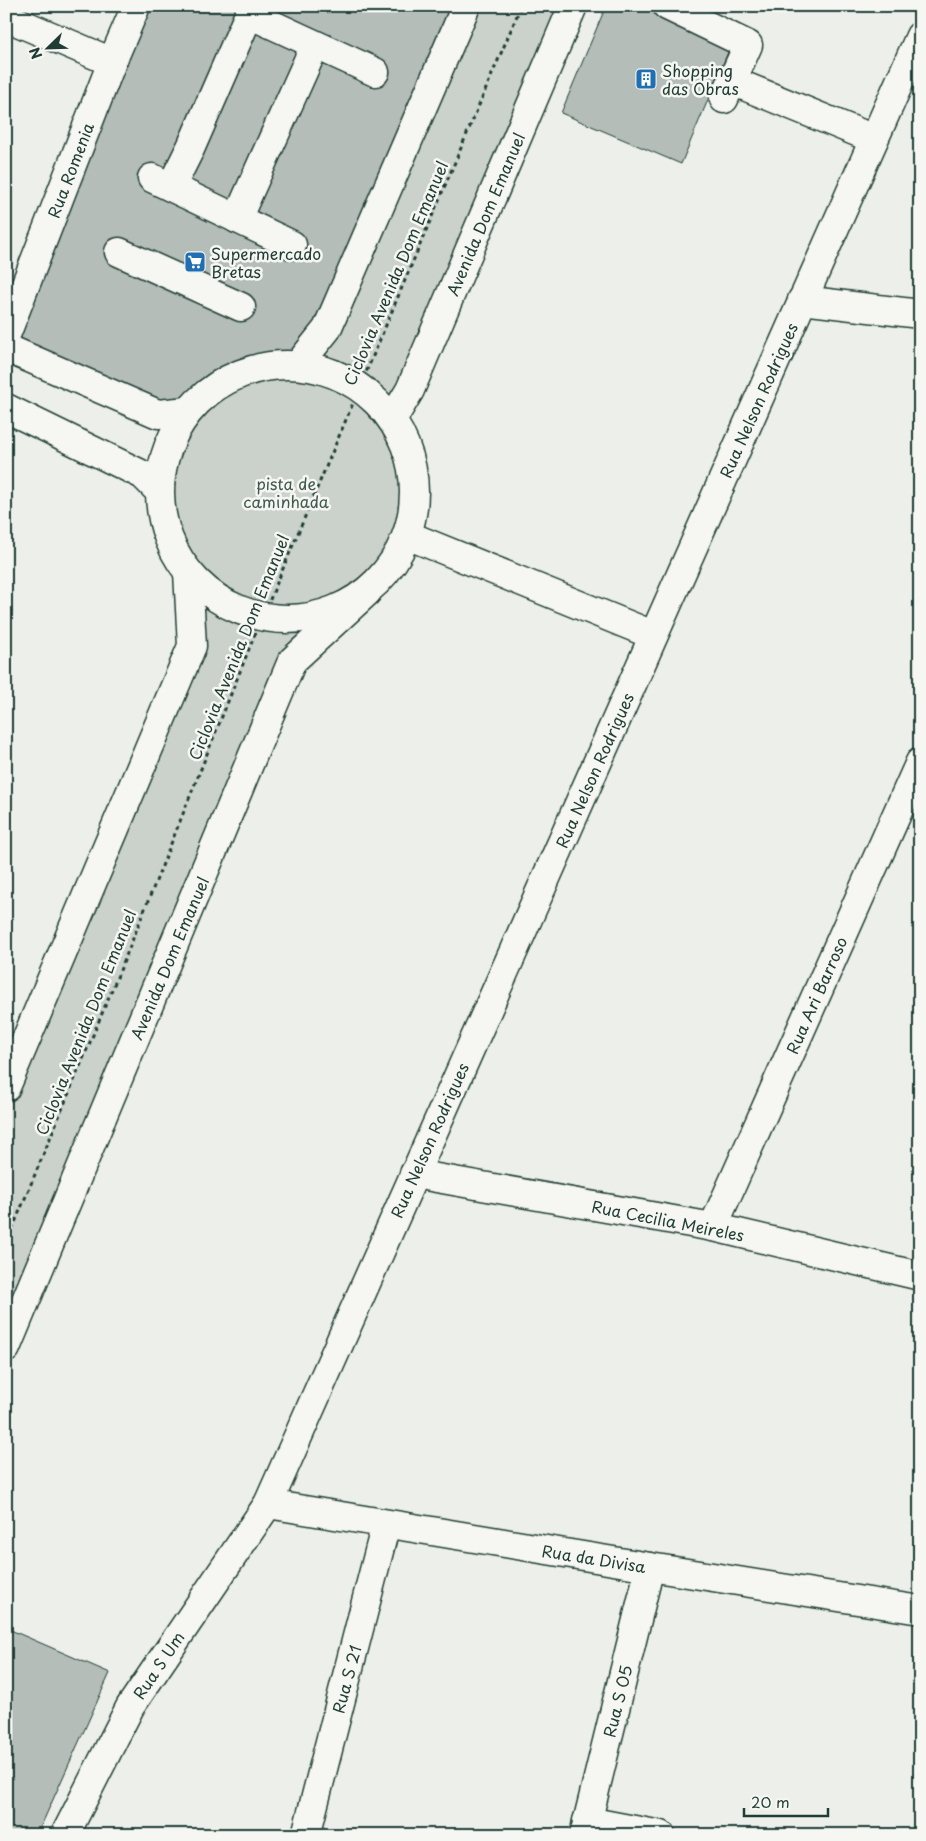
<svg xmlns="http://www.w3.org/2000/svg" width="926" height="1841" viewBox="0 0 926 1841" font-family="'Playpen Sans',sans-serif">
<style>
.green{fill:#cbd2cc;stroke:#758880}
.building{fill:#b4bdb8;stroke:#1f3d34}
.lines{fill:none;stroke-linecap:round;stroke-linejoin:round}
.minor-casing{stroke:#1f3d34;stroke-width:31}
.major-casing{stroke:#1f3d34;stroke-width:31}
.path{stroke:#1f3d34;stroke-width:3;stroke-dasharray:4 4;stroke-linecap:butt}
.minor{stroke:#f6f6f2;stroke-width:28}
.major{stroke:#f6f6f2;stroke-width:28}
.labels{text-anchor:middle;dominant-baseline:central;stroke-width:5;stroke-linejoin:round;paint-order:stroke}
.poi-label{font-size:16px;fill:#1f3d34;stroke:#f6f6f2;text-anchor:start}
.street-label{font-size:16px;fill:#1f3d34;stroke:#f6f6f2}
.park-label{font-size:16px;fill:#415b52;stroke:#f6f6f2}
</style>
<rect width="100%" height="100%" fill="#edefea"/>
<filter id="ink" filterUnits="userSpaceOnUse"><feTurbulence type="fractalNoise" baseFrequency=".02" numOctaves="2"/><feDisplacementMap in="SourceGraphic" scale="10" xChannelSelector="R" yChannelSelector="G"/><feConvolveMatrix kernelMatrix="1 2 1 2 8 2 1 2 1" color-interpolation-filters="sRGB"/></filter>
<g filter="url(#ink)">
<!-- green -->
<polygon class="green" points="466,6 574,6 392,420 411,465 411,521 394,561 367,592 292,661 6,1347 6,1087 192,646 188,572 168,538 163,522 159,491 162,465 169,440 188,411 206,392 234,375 266,365 299,364"/>
<!-- building -->
<g class="building">
<polygon points="141,6 465,6 299,364 266,365 234,375 206,392 188,411 6,348"/>
<polygon points="606,6 640,6 731,45 681,164 561,113"/>
<polygon points="6,1628 110,1673 37,1835 6,1835"/>
</g>
<g class="lines">
<!-- minor casing -->
<g class="minor-casing">
<g id="minor">
<polyline points="667,6 748,45 724,99"/>
<polyline points="6,17 112,62"/>
<polyline points="732,81 874,139"/>
<polyline points="152,178 292,245"/>
<polyline points="171,187 191,147 249,14 375,72"/>
<polyline points="237,219 315,45"/>
<polyline points="119,252 241,307"/>
<polyline points="802,300 920,314"/>
<polyline points="6,335 112,62 136,6"/>
<polyline points="6,348 158,414 188,411"/>
<polyline points="6,408 143,475 159,491"/>
<polyline points="407,535 653,635"/>
<polyline points="414,1174 713,1227 920,1276"/>
<polyline points="713,1227 920,762"/>
<polyline points="268,1504 650,1567 920,1610"/>
<polyline points="587,1821 661,1835"/>
<polyline points="65,1835 130,1707 268,1504 920,36"/>
<polyline points="306,1835 386,1524"/>
<polyline points="584,1835 650,1567"/>
</g>
</g>
<!-- major casing -->
<g class="major-casing">
<g id="major">
<polyline points="299,364 327,329 466,6"/>
<circle cx="287" cy="492" r="127"/>
<polyline points="392,420 410,390 573,6"/>
<polyline points="6,1087 192,646 188,572"/>
<polyline points="6,1348 292,661 367,592"/>
</g>
</g>
<!-- path -->
<polyline class="path" points="6,1244 128,951 249,649 521,6"/>
<!-- minor -->
<use href="#minor" class="minor"/>
<!-- major -->
<use href="#major" class="major"/>
</g>
</g>
<!-- icons -->
<defs>
<g id="building-square" transform="scale(1.125)"><rect x="-9" y="-9" width="18" height="18" rx="4" fill="#1f6fb2" stroke="#f6f6f2"/><path d="M-4-6H4V6H1V3H-1V6H-4ZM-2.5-4.3h1.7v1.8h-1.7ZM.8-4.3h1.7v1.8H.8ZM-2.5-1h1.7V.8h-1.7ZM.8-1h1.7V.8H.8Z" fill="#fff"/></g>
<g id="supermarket-square" transform="scale(1.125)"><rect x="-9" y="-9" width="18" height="18" rx="4" fill="#1f6fb2" stroke="#f6f6f2"/><path d="M-6-5.5h2.5l.6 2H6L4.5 2H-2.5L-4.4-4H-6ZM-1.5 3.2a1.3 1.3 0 1 0 .1 0ZM3 3.2a1.3 1.3 0 1 0 .1 0Z" fill="#fff"/></g>
</defs>
<g fill-rule="evenodd">
<use href="#building-square" x="646" y="79"/>
<use href="#supermarket-square" x="195" y="262"/>
</g>
<g class="labels">
<!-- poi labels -->
<g class="poi-label">
<text x="662" y="70">Shopping<tspan x="662" dy="18">das Obras</tspan></text>
<text x="211" y="253">Supermercado<tspan x="211" dy="18">Bretas</tspan></text>
</g>
<!-- street labels -->
<g class="street-label">
<text transform="translate(70 170) rotate(-69)">Rua Romenia</text>
<text transform="translate(485 214) rotate(-67)">Avenida Dom Emanuel</text>
<text transform="translate(395 273) rotate(-67)">Ciclovia Avenida Dom Emanuel</text>
<text transform="translate(758 400) rotate(-66)">Rua Nelson Rodrigues</text>
<text transform="translate(238 647) rotate(-68)">Ciclovia Avenida Dom Emanuel</text>
<text transform="translate(594 770) rotate(-66)">Rua Nelson Rodrigues</text>
<text transform="translate(169 958) rotate(-67)">Avenida Dom Emanuel</text>
<text transform="translate(816 995) rotate(-66)">Rua Ari Barroso</text>
<text transform="translate(85 1022) rotate(-68)">Ciclovia Avenida Dom Emanuel</text>
<text transform="translate(429 1140) rotate(-66)">Rua Nelson Rodrigues</text>
<text transform="translate(668 1220) rotate(11)">Rua Cecilia Meireles</text>
<text transform="translate(594 1558) rotate(9)">Rua da Divisa</text>
<text transform="translate(158 1665) rotate(-56)">Rua S Um</text>
<text transform="translate(346 1679) rotate(-75)">Rua S 21</text>
<text transform="translate(617 1701) rotate(-76)">Rua S 05</text>
</g>
<!-- park labels -->
<g class="park-label">
<text x="286" y="483">pista de<tspan x="286" dy="18">caminhada</tspan></text>
</g>
</g>
<!-- margin -->
<rect width="926" height="1841" fill="none" stroke="#f6f6f2" stroke-width="25"/>
<rect x="12" y="12" width="901" height="1816" fill="none" stroke="#1f3d34" stroke-width="2" filter="url(#ink)"/>
<!-- north arrow -->
<g transform="translate(48 48) rotate(247)" stroke="#f6f6f2" stroke-width="4" paint-order="stroke">
<path d="M0-4L9 19L0 12L-9 19Z" fill="#1f3d34"/>
<text y="-8" font-size="14" font-weight="bold" text-anchor="middle" fill="#1f3d34">N</text>
</g>
<!-- scale -->
<path d="M744 1808v8h84v-8" fill="none" stroke="#1f3d34" stroke-width="2.5"/>
<text x="751" y="1808" font-size="15" fill="#1f3d34" stroke="#f6f6f2" stroke-width="4" paint-order="stroke">20 m</text>
</svg>
